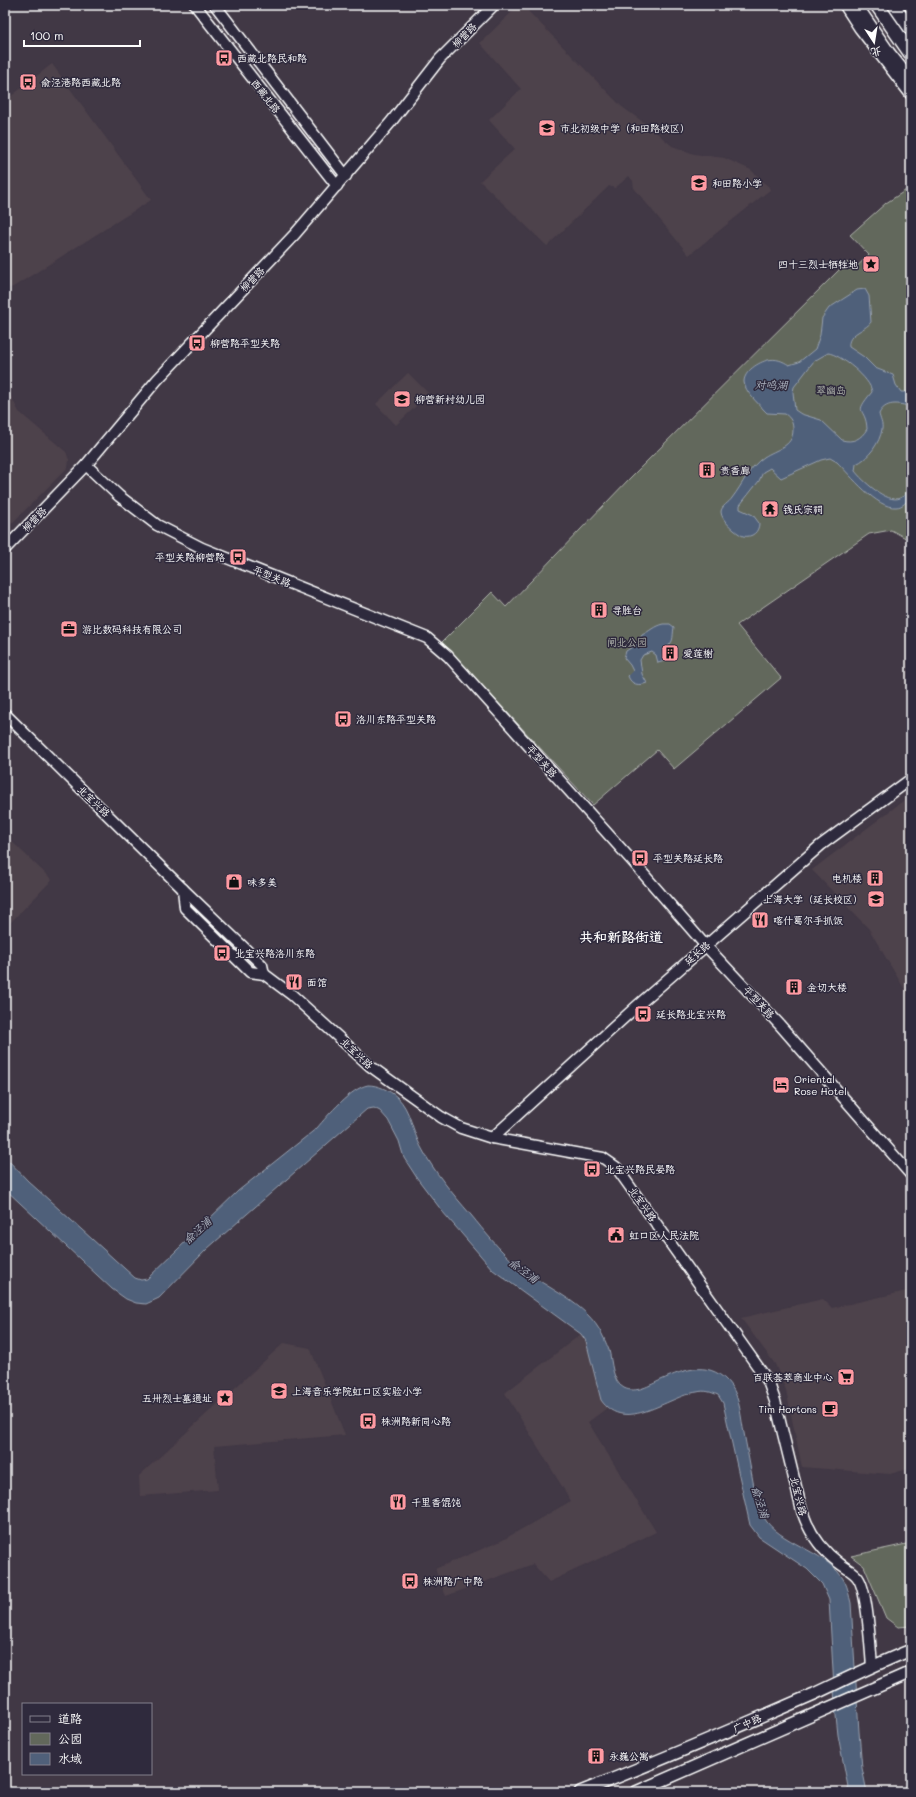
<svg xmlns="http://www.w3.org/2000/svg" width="916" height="1797" viewBox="0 0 916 1797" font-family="Mali,'LXGW WenKai TC',sans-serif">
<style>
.built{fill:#4e424b}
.green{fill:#62685b;stroke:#b0b4ad}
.water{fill:#50607a;stroke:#96a0af;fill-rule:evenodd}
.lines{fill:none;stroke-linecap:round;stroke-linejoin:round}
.secondary-casing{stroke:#fff;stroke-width:13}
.primary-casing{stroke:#fff;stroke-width:14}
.highway-casing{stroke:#fff;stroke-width:16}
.secondary{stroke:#2f2a3d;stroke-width:10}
.primary{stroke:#2f2a3d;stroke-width:11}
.highway{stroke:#2f2a3d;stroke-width:13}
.highway-bridge-casing{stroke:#fff;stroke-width:16;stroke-linecap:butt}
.highway-bridge{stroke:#2f2a3d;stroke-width:13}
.labels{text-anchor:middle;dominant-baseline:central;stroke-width:3;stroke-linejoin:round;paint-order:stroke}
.street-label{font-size:10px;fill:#fff;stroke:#2f2a3d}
.poi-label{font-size:10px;fill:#fff;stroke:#2f2a3d;text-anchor:start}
.park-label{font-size:10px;fill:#b0b4ad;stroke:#2f2a3d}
.water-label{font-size:11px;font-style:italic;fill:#b0b7c3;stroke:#2f2a3d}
.district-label{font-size:14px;font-weight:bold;fill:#fff;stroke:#2f2a3d}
</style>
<rect width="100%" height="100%" fill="#413845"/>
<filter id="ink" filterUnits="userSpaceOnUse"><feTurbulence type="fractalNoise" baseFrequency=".025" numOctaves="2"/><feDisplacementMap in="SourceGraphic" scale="8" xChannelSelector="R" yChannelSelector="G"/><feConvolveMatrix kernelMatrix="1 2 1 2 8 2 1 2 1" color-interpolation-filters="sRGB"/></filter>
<g filter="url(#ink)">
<!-- built -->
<g class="built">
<polygon points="519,5 522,5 622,107 650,127 672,146 694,154 724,158 751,170 771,189 689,255 634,188 633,181 629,176 615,188 609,186 547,246 480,181 515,149 489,120 521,89 480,43"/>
<polygon points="52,64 151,200 13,287 5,289 5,101"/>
<polygon points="408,373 429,394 396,425 376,404"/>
<polygon points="5,385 19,412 66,452 69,460 68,467 8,527 5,523"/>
<polygon points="911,795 911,1000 869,929 812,870"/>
<polygon points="5,835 52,880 5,928"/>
<polygon points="911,1290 911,1468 890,1474 802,1467 786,1390 775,1364 741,1318 823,1299 832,1308"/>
<polygon points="581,1334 586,1341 601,1400 607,1408 588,1422 656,1532 549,1582 533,1564 446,1596 435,1569 501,1541 571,1501 505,1393"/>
<polygon points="284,1343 310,1348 345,1435 214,1446 218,1490 140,1496 139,1476"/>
</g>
<!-- green -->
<g class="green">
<polygon points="911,187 911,541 891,530 869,534 737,625 781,678 674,769 657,750 593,805 442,642 492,592 506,607 630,478 847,262 854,269 869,255 850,235 886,203"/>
<polygon points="911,1543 911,1626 898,1627 886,1618 864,1566 851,1556"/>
</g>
<!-- water -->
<g class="water">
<path d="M865,289L869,296L871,322C865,331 847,333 849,347L864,357L875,368L893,375L896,385L901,392H911V407C899,403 885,401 879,414C880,419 883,424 882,429C880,443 868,459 856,464L855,471C862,480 887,504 900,498C905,496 908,491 911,487V497C907,501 903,507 896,507C877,509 850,475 837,462L830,458L821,460L781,478L770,468L763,472L759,481L740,505V509L753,515L759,523C759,532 752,538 743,536C736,533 721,520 721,512C721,506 729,503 732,498C743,484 749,467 764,457C776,449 793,447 793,430C793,423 791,418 785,414L767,413L764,410C758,403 745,392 744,382C744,371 759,362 768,360C776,358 783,361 789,365L799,362L815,349L820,335L822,318L829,308L857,290ZM828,353C840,354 871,379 872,392C852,416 866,406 867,429C861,439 853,443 842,440L821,420L801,414L795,410L793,392L794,387L814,361Z"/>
<path d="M663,624H670L674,627C672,639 675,642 664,649L662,657H665V661L658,663L656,655L652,652L643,655L640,660L642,674L647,683C639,686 631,685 628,676L633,671L630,665L624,658L626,651L637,644L642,635C650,631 654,626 663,624Z"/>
<path d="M368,1085C378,1085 389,1090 397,1097C411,1110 412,1131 421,1147C434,1172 452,1193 471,1215C485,1232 498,1249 515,1263C540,1286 581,1299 599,1329C603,1335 606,1343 609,1350C612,1361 612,1382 624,1388C636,1394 650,1385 661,1380C685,1369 712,1359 731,1386C740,1397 741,1419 744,1433C748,1456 753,1480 757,1503C760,1510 763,1517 767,1522C786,1546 829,1552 845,1582C848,1588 849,1596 851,1603L859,1732L862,1768L867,1792H849L838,1735L835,1706L829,1600L822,1584L807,1569L759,1537L750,1525L723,1403L718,1395C711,1392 705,1390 697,1392C668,1396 625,1435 601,1400L586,1341L581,1334L493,1270L442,1211L417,1178L404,1158L399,1141L388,1120L380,1111L374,1108L367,1109L207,1249L159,1298L146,1304L136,1303L126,1299L112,1289L5,1189V1157L28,1181L135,1278L141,1280L147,1279L238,1191L317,1128C328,1115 351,1088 368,1085Z"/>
</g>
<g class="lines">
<!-- secondary casing -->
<g class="secondary-casing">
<g id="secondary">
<polyline points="195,5 337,186"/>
<polyline points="215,5 346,176"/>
<polyline points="86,465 119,496 157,525 202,548 427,638 448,656 634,863 705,945 779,1024 911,1175"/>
<polyline points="5,549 86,465 157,380 295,234 391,122 440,59 494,5"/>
<path d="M5,714L183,889L185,908L250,972L264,974L292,995L370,1066L441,1117L461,1128L492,1138L603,1158L616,1167L768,1381L775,1401L802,1511C809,1532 820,1549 839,1563C845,1568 853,1571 858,1578C868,1592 870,1646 872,1666"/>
<polyline points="183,889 262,965 264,974"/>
<polyline points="492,1138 637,1006 821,845 911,779"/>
</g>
</g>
<!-- primary casing -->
<g class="primary-casing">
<g id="primary">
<polyline points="845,5 860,28 911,94"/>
<path d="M580,1792C659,1761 736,1728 814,1694C846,1679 878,1663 911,1650"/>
<polyline points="636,1792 911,1672"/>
</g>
</g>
<!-- highway casing -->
<g class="highway-casing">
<g id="highway">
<polyline points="855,5 888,53 911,82"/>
<polyline points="892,5 911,29"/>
</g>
</g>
<!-- secondary -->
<use href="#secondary" class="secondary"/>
<!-- primary -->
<use href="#primary" class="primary"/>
<!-- highway -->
<use href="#highway" class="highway"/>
<!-- highway-bridge casing -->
<g class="highway-bridge-casing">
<polyline id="highway-bridge" points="877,5 911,54"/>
</g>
<!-- highway-bridge -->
<use href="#highway-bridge" class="highway-bridge"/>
</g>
</g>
<!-- icons -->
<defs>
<g id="bus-square" transform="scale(0.9)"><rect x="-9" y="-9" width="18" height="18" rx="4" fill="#ff9aa2" stroke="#2f2a3d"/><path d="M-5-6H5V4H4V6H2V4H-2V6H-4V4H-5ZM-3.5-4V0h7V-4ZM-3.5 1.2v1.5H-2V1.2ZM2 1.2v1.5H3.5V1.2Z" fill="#111"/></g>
<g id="school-square" transform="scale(0.9)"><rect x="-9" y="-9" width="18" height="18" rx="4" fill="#ff9aa2" stroke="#2f2a3d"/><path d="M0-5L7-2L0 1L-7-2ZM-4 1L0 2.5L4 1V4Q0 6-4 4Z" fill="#111"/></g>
<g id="sight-square" transform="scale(0.9)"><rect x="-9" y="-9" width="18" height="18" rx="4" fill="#ff9aa2" stroke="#2f2a3d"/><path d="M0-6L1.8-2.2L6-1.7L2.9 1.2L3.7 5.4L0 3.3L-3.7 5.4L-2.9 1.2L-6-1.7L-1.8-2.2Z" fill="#111"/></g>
<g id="building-square" transform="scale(0.9)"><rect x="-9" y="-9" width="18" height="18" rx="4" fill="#ff9aa2" stroke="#2f2a3d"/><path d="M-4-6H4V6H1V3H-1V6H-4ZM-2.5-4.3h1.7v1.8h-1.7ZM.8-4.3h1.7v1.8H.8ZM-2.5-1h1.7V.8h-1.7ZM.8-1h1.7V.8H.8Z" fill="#111"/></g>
<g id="temple-square" transform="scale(0.9)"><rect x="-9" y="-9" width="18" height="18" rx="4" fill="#ff9aa2" stroke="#2f2a3d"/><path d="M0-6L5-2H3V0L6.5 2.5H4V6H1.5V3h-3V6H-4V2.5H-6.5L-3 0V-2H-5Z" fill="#111"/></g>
<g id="office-square" transform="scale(0.9)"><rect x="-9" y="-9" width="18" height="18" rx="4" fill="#ff9aa2" stroke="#2f2a3d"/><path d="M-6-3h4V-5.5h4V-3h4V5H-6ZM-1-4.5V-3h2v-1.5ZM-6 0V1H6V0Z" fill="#111"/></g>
<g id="shop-square" transform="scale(0.9)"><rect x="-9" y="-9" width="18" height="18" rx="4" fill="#ff9aa2" stroke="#2f2a3d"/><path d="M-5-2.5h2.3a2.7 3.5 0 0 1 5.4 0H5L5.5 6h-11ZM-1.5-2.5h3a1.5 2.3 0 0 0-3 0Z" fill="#111"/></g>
<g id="university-square" transform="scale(0.9)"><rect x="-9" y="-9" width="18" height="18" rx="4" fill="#ff9aa2" stroke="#2f2a3d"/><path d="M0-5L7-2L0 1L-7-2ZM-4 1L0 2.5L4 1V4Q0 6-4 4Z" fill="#111"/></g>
<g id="restaurant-square" transform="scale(0.9)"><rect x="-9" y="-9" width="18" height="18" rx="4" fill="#ff9aa2" stroke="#2f2a3d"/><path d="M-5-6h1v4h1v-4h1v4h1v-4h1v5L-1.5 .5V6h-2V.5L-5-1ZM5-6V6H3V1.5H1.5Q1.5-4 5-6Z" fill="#111"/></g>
<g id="hotel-square" transform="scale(0.9)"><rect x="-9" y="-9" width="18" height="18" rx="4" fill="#ff9aa2" stroke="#2f2a3d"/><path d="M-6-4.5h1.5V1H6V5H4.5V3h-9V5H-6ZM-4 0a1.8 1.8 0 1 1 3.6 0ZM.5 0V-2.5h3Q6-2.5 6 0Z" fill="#111"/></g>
<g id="civic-square" transform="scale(0.9)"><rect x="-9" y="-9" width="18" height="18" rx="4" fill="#ff9aa2" stroke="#2f2a3d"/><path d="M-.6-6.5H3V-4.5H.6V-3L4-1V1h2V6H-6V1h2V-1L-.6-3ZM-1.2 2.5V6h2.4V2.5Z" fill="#111"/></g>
<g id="supermarket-square" transform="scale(0.9)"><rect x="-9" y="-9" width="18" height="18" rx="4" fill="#ff9aa2" stroke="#2f2a3d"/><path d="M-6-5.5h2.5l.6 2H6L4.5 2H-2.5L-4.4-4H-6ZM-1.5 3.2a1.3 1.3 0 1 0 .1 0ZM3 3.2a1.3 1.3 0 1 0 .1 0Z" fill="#111"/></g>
<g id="cafe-square" transform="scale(0.9)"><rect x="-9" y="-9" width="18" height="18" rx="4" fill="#ff9aa2" stroke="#2f2a3d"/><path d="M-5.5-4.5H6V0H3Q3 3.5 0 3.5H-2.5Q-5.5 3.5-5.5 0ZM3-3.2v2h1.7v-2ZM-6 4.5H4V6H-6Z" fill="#111"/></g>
</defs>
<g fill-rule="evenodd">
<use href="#bus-square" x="224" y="58"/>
<use href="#bus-square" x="28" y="82"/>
<use href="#school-square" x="547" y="128"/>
<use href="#school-square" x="699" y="183"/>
<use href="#sight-square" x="871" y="264"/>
<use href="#bus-square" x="197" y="343"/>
<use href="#school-square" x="402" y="399"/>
<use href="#building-square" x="707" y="470"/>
<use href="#temple-square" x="770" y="509"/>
<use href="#bus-square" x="238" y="557"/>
<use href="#building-square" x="599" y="610"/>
<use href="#office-square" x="69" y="629"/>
<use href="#building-square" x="670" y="653"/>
<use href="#bus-square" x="343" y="719"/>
<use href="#bus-square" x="640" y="858"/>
<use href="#building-square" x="875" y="878"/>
<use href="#shop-square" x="234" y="882"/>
<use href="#university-square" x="876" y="899"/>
<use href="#restaurant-square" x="760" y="920"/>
<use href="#bus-square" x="222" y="953"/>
<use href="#restaurant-square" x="294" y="982"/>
<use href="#building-square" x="794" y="987"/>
<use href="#bus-square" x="643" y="1014"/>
<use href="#hotel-square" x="781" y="1085"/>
<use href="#bus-square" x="592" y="1169"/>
<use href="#civic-square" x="616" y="1235"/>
<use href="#supermarket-square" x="846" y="1377"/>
<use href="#school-square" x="279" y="1391"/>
<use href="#sight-square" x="225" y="1398"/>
<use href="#cafe-square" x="830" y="1409"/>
<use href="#bus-square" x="368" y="1421"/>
<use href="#restaurant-square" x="398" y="1502"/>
<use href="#bus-square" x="410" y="1581"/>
<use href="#building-square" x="596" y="1756"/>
</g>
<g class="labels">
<!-- street labels -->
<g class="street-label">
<text transform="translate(464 35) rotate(-46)">柳营路</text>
<text transform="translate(266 96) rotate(52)">西藏北路</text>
<text transform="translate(252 279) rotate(-46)">柳营路</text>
<text transform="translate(34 519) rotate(-46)">柳营路</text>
<text transform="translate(272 576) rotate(22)">平型关路</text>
<text transform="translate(542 761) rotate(48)">平型关路</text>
<text transform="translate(94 801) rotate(44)">北宝兴路</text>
<text transform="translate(697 953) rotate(-41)">延长路</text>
<text transform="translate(759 1002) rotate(47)">平型关路</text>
<text transform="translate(357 1053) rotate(43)">北宝兴路</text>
<text transform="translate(643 1204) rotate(55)">北宝兴路</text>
<text transform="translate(799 1496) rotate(76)">北宝兴路</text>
<text transform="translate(747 1723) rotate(-24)">广中路</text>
</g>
<!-- poi labels -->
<g class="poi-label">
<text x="237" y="58">西藏北路民和路</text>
<text x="41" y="82">俞泾港路西藏北路</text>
<text x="560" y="128">市北初级中学（和田路校区）</text>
<text x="712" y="183">和田路小学</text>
<text x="858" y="264" text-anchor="end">四十三烈士牺牲地</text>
<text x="210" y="343">柳营路平型关路</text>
<text x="415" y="399">柳营新村幼儿园</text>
<text x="720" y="470">贵香廊</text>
<text x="783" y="509">钱氏宗祠</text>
<text x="225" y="557" text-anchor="end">平型关路柳营路</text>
<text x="612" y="610">寻胜台</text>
<text x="82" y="629">游比数码科技有限公司</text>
<text x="683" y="653">爱莲榭</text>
<text x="356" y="719">洛川东路平型关路</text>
<text x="653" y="858">平型关路延长路</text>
<text x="862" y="878" text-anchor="end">电机楼</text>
<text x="247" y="882">味多美</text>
<text x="863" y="899" text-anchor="end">上海大学（延长校区）</text>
<text x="773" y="920">喀什葛尔手抓饭</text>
<text x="235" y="953">北宝兴路洛川东路</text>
<text x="307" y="982">面馆</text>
<text x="807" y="987">金切大楼</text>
<text x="656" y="1014">延长路北宝兴路</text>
<text x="794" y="1079">Oriental<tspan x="794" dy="12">Rose Hotel</tspan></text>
<text x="605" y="1169">北宝兴路民晏路</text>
<text x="629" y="1235">虹口区人民法院</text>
<text x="833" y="1377" text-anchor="end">百联荟萃商业中心</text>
<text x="292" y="1391">上海音乐学院虹口区实验小学</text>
<text x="212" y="1398" text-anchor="end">五卅烈士墓遗址</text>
<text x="817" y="1409" text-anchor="end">Tim Hortons</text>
<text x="381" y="1421">株洲路新同心路</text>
<text x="411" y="1502">千里香馄饨</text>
<text x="423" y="1581">株洲路广中路</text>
<text x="609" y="1756">永巍公寓</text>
</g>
<!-- park labels -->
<g class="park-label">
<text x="831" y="390">翠幽岛</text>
<text x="627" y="642">闸北公园</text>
</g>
<!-- water labels -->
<g class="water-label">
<text x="771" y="384">对鸣湖</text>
<text transform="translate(197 1230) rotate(-42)">俞泾浦</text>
<text transform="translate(524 1270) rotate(37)">俞泾浦</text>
<text transform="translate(761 1502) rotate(73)">俞泾浦</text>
</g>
<!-- district labels -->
<g class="district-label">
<text x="621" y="936">共和新路街道</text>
</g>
</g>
<!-- margin -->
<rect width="916" height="1797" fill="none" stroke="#2f2a3d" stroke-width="20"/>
<rect x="10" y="10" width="896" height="1777" fill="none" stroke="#fff" stroke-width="1.5" filter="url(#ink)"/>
<!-- legend -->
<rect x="22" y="1703" width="130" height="72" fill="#2f2a3d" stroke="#827f8b"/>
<rect x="30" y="1716" width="20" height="6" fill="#2f2a3d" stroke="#827f8b"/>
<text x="58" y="1723" font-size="12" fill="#ffffff">道路</text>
<rect x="30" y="1733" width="20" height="12" fill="#62685b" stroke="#827f8b"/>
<text x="58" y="1743" font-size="12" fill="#ffffff">公园</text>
<rect x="30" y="1753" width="20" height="12" fill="#50607a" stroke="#827f8b"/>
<text x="58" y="1763" font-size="12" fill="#ffffff">水域</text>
<!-- north arrow -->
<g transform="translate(874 42) rotate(168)" stroke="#2f2a3d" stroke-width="3" paint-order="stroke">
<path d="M0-3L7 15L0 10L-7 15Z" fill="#ffffff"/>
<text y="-6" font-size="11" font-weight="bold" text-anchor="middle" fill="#ffffff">北</text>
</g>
<!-- scale -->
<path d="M24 40v6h116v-6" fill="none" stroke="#ffffff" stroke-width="2"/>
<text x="30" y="40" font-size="12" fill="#ffffff" stroke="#2f2a3d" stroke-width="3" paint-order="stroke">100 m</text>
</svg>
